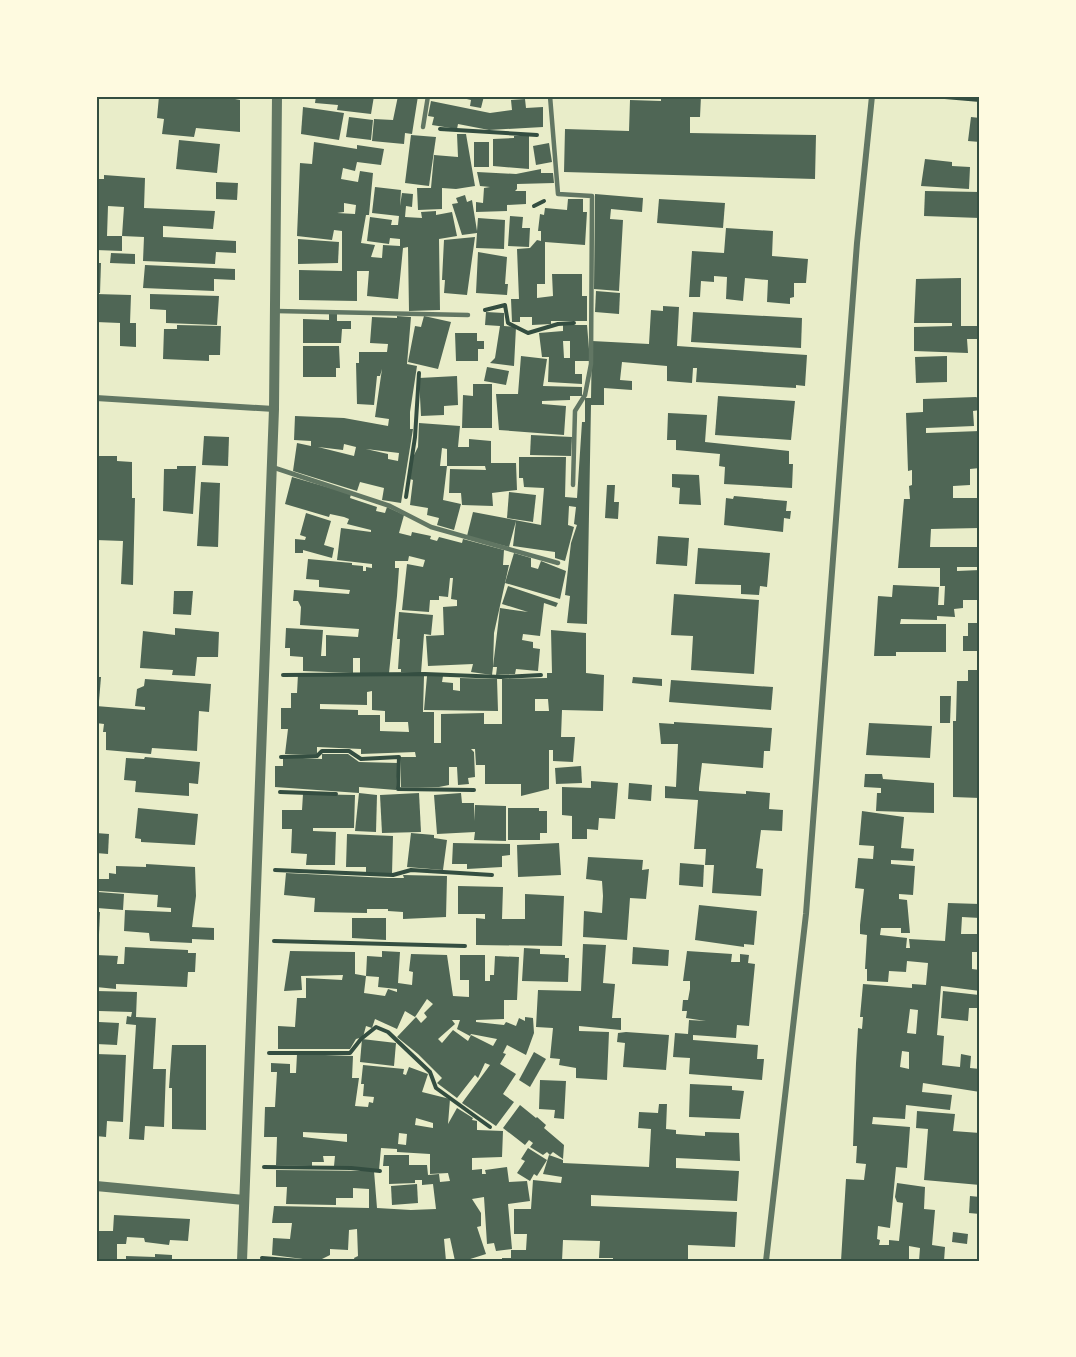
<svg xmlns="http://www.w3.org/2000/svg" width="1076" height="1357" viewBox="0 0 1076 1357" font-family="'Nunito Sans',sans-serif">
<style>
.building{fill:#4f6655;fill-rule:evenodd}
.lines{fill:none;stroke-linecap:round;stroke-linejoin:round}
.path{stroke:#344e41;stroke-width:4}
.service{stroke:#617663;stroke-width:4.5}
.minor{stroke:#617663;stroke-width:6}
.tertiary{stroke:#617663;stroke-width:10}
.neatline{fill:none;stroke:#344e41;stroke-width:2}
</style>
<rect width="100%" height="100%" fill="#e9edc9"/>
<!-- building -->
<g class="building">
<polygon points="159,96 220,96 240,100 240,132 196,128 194,137 162,134 164,119 157,118"/>
<polygon points="316,96 374,96 371,114 337,110 338,105 315,103"/>
<polygon points="398,96 418,96 412,134 405,133 404,144 372,141 374,119 393,120"/>
<polygon points="454,96 484,96 481,108 470,106 471,100"/>
<polygon points="661,96 701,96 700,117 690,117 690,133 816,135 815,179 564,172 565,129 629,131 630,100 661,101"/>
<polygon points="525,99 526,108 543,107 543,127 489,130 458,124 457,129 432,125 434,117 428,116 431,101 490,113 512,110 511,100"/>
<polygon points="303,107 344,113 339,140 301,134"/>
<polygon points="349,117 373,120 371,140 346,137"/>
<polygon points="971,117 980,118 980,142 968,141"/>
<polygon points="457,134 466,134 475,186 456,189 442,188 442,209 418,210 417,188 431,188 434,155 458,157"/>
<polygon points="411,135 436,137 429,186 405,183"/>
<polygon points="514,136 529,136 529,169 493,166 493,139 514,138"/>
<polygon points="179,140 220,144 217,173 176,169"/>
<path d="M314,142L357,149V145L384,149L381,165L357,162L355,171L343,168L341,179L358,182L360,171L373,173L369,215H366L361,243L375,245L371,257L382,258L383,245L400,246V239L390,238L389,244L367,241L370,217L392,220L391,225H398L399,216L372,213L375,187L401,190L400,206L402,193L413,194L412,207L406,206L405,217L422,218L421,212L436,211V215L452,212L457,236L439,239L440,310L409,311L408,247L403,248L398,299L367,296L369,271H357V301L299,300V270L342,271V231L334,230L332,240L297,236L300,163L312,164ZM344,203L356,205L355,214L337,213L344,212Z"/>
<rect x="474" y="142" width="15" height="25"/>
<polygon points="549,143 552,162 536,165 533,146"/>
<polygon points="925,159 952,162 952,166 970,167 969,189 921,186"/>
<polygon points="541,169 541,173 553,173 554,183 517,184 517,189 515,191 526,191 526,204 507,205 507,211 476,212 476,202 483,203 484,188 490,187 480,186 477,172 516,174"/>
<polygon points="104,175 145,178 144,208 215,211 213,229 163,226 163,237 236,241 236,253 216,252 215,264 143,261 144,237 122,236 124,207 108,206 107,236 122,236 122,251 96,250 96,179 104,179"/>
<polygon points="216,182 238,183 237,200 216,199"/>
<polygon points="925,191 980,192 980,218 924,216"/>
<polygon points="595,194 643,198 642,212 611,209 610,219 623,220 619,291 594,289"/>
<polygon points="465,195 467,202 472,200 477,231 478,218 505,220 504,249 476,248 477,233 462,235 452,204 458,203 456,198"/>
<polygon points="568,199 583,199 583,212 587,212 585,245 545,242 545,284 537,284 537,298 553,296 552,274 582,274 582,296 587,296 587,321 551,321 551,324 532,325 532,317 520,317 520,322 512,322 511,299 519,299 517,249 530,248 537,240 541,241 541,231 538,231 540,214 544,215 545,208 567,210"/>
<polygon points="659,199 725,203 723,228 657,223"/>
<polygon points="510,216 523,217 522,228 530,228 529,247 508,246"/>
<polygon points="726,228 773,231 772,256 808,259 806,283 794,283 794,297 790,298 790,304 767,302 768,280 745,278 743,301 726,299 727,277 714,276 714,282 701,281 700,297 689,297 692,251 724,253"/>
<polygon points="475,237 467,295 444,293 445,280 442,280 444,240"/>
<polygon points="298,239 339,242 338,263 298,264"/>
<polygon points="478,252 507,257 505,284 508,284 507,295 476,293"/>
<polygon points="111,253 135,254 135,264 110,263"/>
<polygon points="96,263 101,263 100,293 96,293"/>
<polygon points="145,265 235,269 235,280 214,279 214,291 143,288"/>
<polygon points="961,278 961,326 980,326 980,339 967,339 968,353 914,351 914,327 952,326 952,323 914,323 916,279"/>
<polygon points="596,291 620,293 619,314 595,312"/>
<polygon points="96,294 131,295 130,323 136,323 136,347 120,346 120,323 96,322"/>
<polygon points="150,294 219,296 217,325 166,323 166,310 150,309"/>
<polygon points="663,306 679,307 677,346 807,355 805,386 796,385 796,388 696,382 697,368 693,368 692,383 667,381 667,366 622,362 620,380 632,381 632,390 604,388 604,405 591,405 587,624 567,623 570,596 565,595 571,543 577,525 574,524 576,507 569,506 568,525 574,527 565,561 555,558 555,552 513,546 516,521 509,547 467,536 473,512 541,525 544,488 524,487 523,478 519,478 519,457 566,457 565,497 577,498 582,422 585,422 585,398 591,398 592,341 649,344 651,310 663,311"/>
<polygon points="486,312 504,313 504,326 516,327 514,366 490,363 495,358 500,326 485,325"/>
<polygon points="693,312 802,318 801,348 691,342"/>
<polygon points="329,314 337,314 337,321 351,321 351,329 342,329 341,343 303,343 303,319 329,320"/>
<path d="M397,316L411,317L407,364L417,366L410,412V429H413L401,503L382,500L384,488L360,482L357,491L293,471L297,443L311,446V441L294,440L295,416L344,418L388,426L389,419L375,417L382,369L380,376H377L374,405L357,404L356,363H359V352H387L388,344L370,343L372,317L397,318ZM344,444L356,447L354,456L318,447L343,450ZM366,449L399,453L398,461L388,459V454Z"/>
<polygon points="424,316 451,322 438,369 408,362 415,326 421,327"/>
<polygon points="177,325 221,326 220,355 209,355 209,361 163,359 164,329 177,329"/>
<path d="M563,325H587L590,361H575V374H582V384L548,382L549,357H542L539,333L563,331ZM563,341H570V358H564Z"/>
<polygon points="455,333 477,333 477,341 484,341 484,349 478,349 478,361 456,361"/>
<polygon points="303,346 339,346 340,368 336,368 336,377 303,377"/>
<polygon points="521,356 547,359 543,386 582,387 582,396 570,396 570,400 542,401 542,404 566,406 564,435 499,430 496,394 518,394"/>
<polygon points="947,356 947,382 916,383 915,357"/>
<polygon points="487,367 509,371 506,385 484,381"/>
<polygon points="457,376 458,405 444,406 444,415 421,416 419,378"/>
<polygon points="473,384 492,384 492,428 462,428 463,395 473,396"/>
<polygon points="718,396 795,401 791,440 715,435"/>
<polygon points="976,397 980,399 980,410 973,411 974,426 926,428 926,433 980,431 980,468 970,469 970,485 953,486 953,498 980,498 980,528 931,529 930,547 980,547 980,567 957,567 957,571 980,570 980,600 963,600 963,608 954,609 955,617 937,616 937,620 901,619 900,624 946,624 946,652 896,652 896,656 874,656 878,596 892,597 893,585 939,587 938,605 944,605 945,586 940,586 940,568 898,568 904,499 910,499 909,486 912,485 912,470 908,471 906,413 923,412 923,399"/>
<polygon points="668,413 707,415 705,442 789,451 789,464 793,464 792,488 724,484 725,467 719,466 720,454 676,450 676,440 667,440"/>
<polygon points="419,423 460,426 458,447 469,447 469,439 491,441 491,463 516,463 517,490 492,493 493,506 462,505 461,493 449,493 450,469 486,470 485,466 447,466 447,449 442,448 440,466 447,466 443,500 461,504 454,530 437,525 439,518 427,515 428,508 410,505 413,480 410,479 413,457 418,447"/>
<polygon points="531,435 572,437 571,456 530,455"/>
<polygon points="204,436 229,437 228,466 202,465"/>
<polygon points="99,456 117,456 117,461 132,462 132,498 135,498 133,585 121,584 123,541 96,540"/>
<polygon points="177,466 196,466 193,514 163,511 164,469 177,469"/>
<polygon points="672,474 699,475 701,505 679,504 680,488 672,487"/>
<polygon points="292,477 351,494 350,498 377,507 376,511 385,513 387,507 404,515 399,533 411,536 412,532 431,536 430,539 437,541 439,537 462,543 463,539 504,550 503,565 509,565 494,633 493,667 500,608 528,612 502,604 508,586 558,603 556,607 544,603 540,636 523,634 522,640 533,642 533,648 540,649 538,671 516,669 515,674 496,675 497,667 493,667 492,675 471,672 473,664 428,666 426,636 444,635 443,607 457,606 457,600 451,599 453,578 450,578 448,597 439,596 439,600 430,600 429,612 402,610 407,564 423,567 425,560 409,556 408,561 395,561 395,568 399,568 397,596 389,673 360,673 360,658 353,658 353,673 303,671 303,657 290,656 290,648 285,648 286,628 323,630 321,656 326,656 326,635 358,637 359,629 300,625 301,607 298,601 293,601 294,590 349,594 350,590 319,587 319,580 306,579 308,559 352,563 352,565 363,566 363,571 366,571 366,567 372,568 372,564 337,560 341,528 371,532 371,530 347,524 349,519 344,517 330,514 329,517 285,504"/>
<polygon points="201,482 220,483 218,547 197,546"/>
<polygon points="607,485 615,485 614,502 619,502 618,519 605,518"/>
<polygon points="509,492 536,495 533,522 507,518"/>
<polygon points="734,496 787,501 786,511 791,511 790,519 784,518 783,532 724,525 726,498 733,499"/>
<polygon points="306,513 331,521 324,545 334,548 332,558 303,550 303,553 295,553 295,539 305,540 306,537 300,535"/>
<polygon points="658,536 689,538 687,566 656,564"/>
<polygon points="698,548 770,553 767,587 760,586 759,595 741,594 741,585 695,584"/>
<polygon points="514,553 531,558 531,567 538,569 541,561 566,571 560,599 505,583"/>
<polygon points="174,591 193,591 191,615 173,614"/>
<polygon points="674,594 759,600 754,674 691,670 693,636 671,635"/>
<polygon points="399,612 433,615 431,635 424,634 421,673 401,672 401,669 398,669 400,639 397,639"/>
<polygon points="968,623 980,623 980,651 963,651 963,636 968,636"/>
<polygon points="175,628 219,632 218,657 197,657 195,676 172,675 173,670 140,668 143,631 175,635"/>
<path d="M551,630L586,633V673L604,675L603,711L562,710L561,737H575L573,762L553,761V750H549V789L521,796V784H485V765H476L475,749H471L474,752L475,777L468,778L469,784L458,785L457,767H449V785L439,787H401V757H416L415,752L361,754V749L317,747V755L285,754L288,729H281V708H291V693H297L298,674L424,676L423,712H434V743H441V714L484,713V724H502V679L547,678V673H552ZM372,691V710L385,711V722H408L409,732L380,731V715H358V710L320,709V704L367,705V692ZM535,699H548L549,711H535Z"/>
<polygon points="968,670 980,670 980,798 953,797 953,721 956,721 957,681 968,681"/>
<polygon points="427,676 443,676 442,682 453,683 453,690 460,691 460,678 497,679 498,711 424,710"/>
<polygon points="96,677 101,677 99,701 96,701"/>
<polygon points="633,677 662,679 662,686 632,683"/>
<polygon points="145,679 211,684 209,712 199,711 197,751 152,748 151,754 106,750 106,732 103,732 104,724 96,723 96,706 145,710 145,707 135,706 137,689 144,686"/>
<polygon points="671,680 773,687 771,710 669,702"/>
<polygon points="940,696 951,696 950,723 940,723"/>
<polygon points="674,722 772,728 770,751 764,751 763,768 702,763 699,788 699,791 746,794 746,791 770,793 769,809 783,810 782,831 761,830 756,868 763,869 761,896 712,893 714,865 705,865 706,849 694,849 698,800 665,798 665,786 676,787 678,744 661,744 659,723 674,724"/>
<polygon points="869,723 932,726 930,758 866,755"/>
<polygon points="322,754 348,754 359,762 398,763 396,790 359,787 359,793 275,787 275,766 283,766 283,757 322,759"/>
<polygon points="145,757 200,762 198,784 189,783 189,796 135,792 136,781 124,780 126,758 144,759"/>
<polygon points="581,766 582,783 556,784 555,768"/>
<polygon points="865,774 882,774 883,779 934,783 934,813 876,811 877,793 881,793 881,788 864,787"/>
<polygon points="591,781 618,783 615,819 599,818 598,830 587,829 587,839 572,839 572,816 562,815 562,787 591,788"/>
<polygon points="629,783 652,785 651,801 628,799"/>
<polygon points="359,793 377,795 376,832 355,831"/>
<polygon points="419,793 421,832 382,833 380,795"/>
<polygon points="461,793 462,803 474,803 474,821 475,805 506,806 506,841 474,840 475,832 437,834 434,795"/>
<polygon points="303,794 355,795 354,828 313,828 313,831 336,832 335,865 306,865 307,854 291,853 292,829 282,829 282,810 302,810"/>
<polygon points="138,808 198,814 195,845 141,842 141,839 135,838"/>
<polygon points="508,808 539,808 539,811 547,811 547,833 540,833 540,840 508,840"/>
<path d="M862,811L904,817L901,848L914,849L913,861L891,860V864L915,866L913,895L899,894V899L907,900L910,933H901V928H881L880,935L907,938L906,948H910L909,939L945,941L948,903L980,904V918L962,917L961,934H980V952H972V969L980,970V991L941,986L937,1035L944,1036L942,1065L960,1067L961,1054L971,1056L970,1068L980,1069V1092L923,1083L922,1092L952,1095L950,1110L906,1105L905,1119L873,1117L872,1124L910,1127L907,1168L896,1167L890,1228L878,1226L877,1239L880,1240L879,1245H889V1240L899,1241L903,1203L897,1202L895,1197L897,1183L925,1187L924,1209L935,1210L932,1245L945,1247L944,1261H919L920,1248L909,1246V1261H841L846,1179L864,1180L866,1164L856,1163L857,1146H853L856,1063L858,1028L862,1029L863,1017H860L863,984L912,988V984L926,985L928,963L907,961L906,972L889,971L888,982L867,981V969H865L867,935L860,934V925L864,889L855,888L858,858L873,859L874,846L859,845ZM910,1009L918,1010L916,1034L907,1033ZM902,1051L909,1052V1069L900,1067Z"/>
<polygon points="96,833 109,834 108,854 96,853"/>
<polygon points="411,833 434,835 434,838 447,840 443,870 407,867"/>
<polygon points="347,834 393,836 392,874 366,873 366,867 346,867"/>
<polygon points="453,843 510,844 510,855 502,856 502,867 467,869 467,864 452,864"/>
<polygon points="559,843 561,875 518,877 517,845"/>
<polygon points="588,857 643,860 642,870 649,869 646,899 630,898 627,940 583,937 584,911 602,913 603,896 602,881 586,879"/>
<polygon points="680,863 704,865 703,887 679,885"/>
<polygon points="146,864 195,867 196,896 192,927 214,928 214,940 192,939 192,943 150,941 149,933 124,931 125,910 171,912 171,908 157,907 158,895 99,891 99,879 109,879 109,873 116,874 116,866 146,867"/>
<polygon points="286,873 388,878 404,878 403,875 447,876 446,917 403,919 403,912 388,911 388,909 367,909 367,913 314,912 315,898 284,895"/>
<polygon points="458,886 503,887 502,919 525,919 525,894 564,896 562,946 476,945 476,918 485,919 485,914 458,914"/>
<polygon points="98,892 124,894 123,910 97,908"/>
<polygon points="699,905 757,911 754,945 744,944 744,947 695,940"/>
<polygon points="96,912 100,912 99,934 96,934"/>
<polygon points="352,918 386,918 386,940 352,938"/>
<polygon points="583,944 606,945 603,983 615,984 612,1018 621,1018 621,1030 579,1026 579,1031 609,1032 607,1080 576,1078 576,1068 559,1065 560,1059 550,1058 553,1028 536,1027 538,990 581,991"/>
<polygon points="125,947 188,950 188,953 196,953 195,972 188,972 187,987 116,984 116,989 96,987 96,955 118,956 117,964 124,964"/>
<polygon points="633,947 669,950 668,966 632,964"/>
<polygon points="524,948 540,949 540,954 565,955 565,958 569,958 568,982 522,981"/>
<path d="M290,951L355,952V974L366,976L367,956L382,957V951L400,952L398,983L412,985L413,972L409,971L411,954L447,955L453,996L469,997V980H460V955H485V981H490V975H494L495,956L519,957L517,1000H504V1019L476,1020V1022L504,1025L506,1022L516,1026L519,1018L525,1021V1017L533,1018L534,1033L526,1055L507,1045L503,1053L506,1054L500,1064L516,1074L503,1094L514,1102L496,1126L462,1103L490,1065L485,1063L478,1078L475,1075L457,1098L437,1083L442,1078L418,1054L397,1037L416,1017L421,1023L427,1017L424,1013L433,1004L427,999L415,1017L405,1011L397,1029L375,1019L372,1028L366,1026L363,1037L356,1039L350,1049H278V1026L295,1027L297,998H306V978L342,980L343,975L301,976L302,990L284,991ZM366,976L379,977L378,987L397,989V992L388,989L385,996L364,993ZM452,1020H460L457,1029L470,1036L471,1034L497,1039L493,1046L471,1035L468,1041L453,1030L442,1043L438,1039L455,1024Z"/>
<polygon points="687,951 732,954 731,962 740,962 740,954 749,955 748,963 755,964 749,1026 737,1025 736,1038 693,1035 693,1040 758,1045 757,1059 764,1059 762,1080 689,1074 690,1058 673,1057 675,1033 688,1034 689,1020 706,1021 686,1018 687,1011 682,1011 683,1000 688,1000 690,989 690,981 683,981"/>
<polygon points="96,991 137,992 136,1017 156,1018 153,1069 166,1069 164,1127 145,1126 144,1140 129,1139 136,1025 126,1024 127,1016 131,1017 132,1012 99,1011 99,1022 119,1023 117,1045 96,1044"/>
<polygon points="943,991 979,995 978,1008 969,1008 968,1021 941,1018"/>
<polygon points="626,1032 669,1035 666,1070 623,1067 625,1043 617,1042 618,1033"/>
<polygon points="362,1039 396,1043 394,1066 360,1062"/>
<polygon points="172,1045 206,1045 206,1130 172,1129 172,1088 169,1088"/>
<polygon points="534,1052 546,1059 530,1087 519,1080"/>
<polygon points="96,1054 126,1055 123,1122 107,1121 106,1137 96,1136"/>
<path d="M297,1054L353,1056L352,1078H359L355,1106L368,1107L369,1102L373,1103L374,1097L363,1096L364,1084H361L363,1065L404,1069L403,1074L406,1075L409,1067L428,1074L422,1092L450,1099L448,1124L457,1108L473,1118L472,1120L477,1121V1130L503,1131L502,1157L472,1158V1170L482,1169V1174H486L485,1170L507,1167L509,1182L527,1181L530,1201L508,1204L512,1249L496,1251L494,1243L487,1244L484,1197L472,1199L481,1213V1226L477,1227L486,1254L464,1261H455L450,1238L444,1239L446,1261H415V1259L355,1261L354,1258L358,1256L357,1229L349,1230L348,1250L330,1249V1255L318,1261L272,1255L273,1238L290,1239L292,1223H272L274,1206L369,1208V1189L353,1188V1198H336V1205L286,1204L287,1187H276V1170L374,1171L377,1208L411,1210L436,1209L433,1184L422,1185V1180H415V1183L389,1184V1166H383L384,1155H409V1165H427L428,1175L439,1174L440,1182L450,1181L448,1173L430,1174V1154L397,1152V1149L381,1148L379,1170L334,1166L335,1156H323L324,1162H312V1166L276,1165L277,1137H264L265,1107H275L277,1072H271V1063L290,1064V1073H296ZM416,1118L433,1123V1128L415,1125ZM303,1132L347,1134V1142L303,1137ZM399,1133L407,1134L406,1145L398,1144Z"/>
<polygon points="540,1080 566,1081 564,1119 554,1118 555,1110 539,1109"/>
<polygon points="690,1084 732,1086 732,1090 744,1091 740,1119 689,1117"/>
<polygon points="659,1104 667,1104 666,1129 676,1130 676,1134 705,1136 705,1132 739,1133 740,1161 676,1158 676,1168 739,1171 737,1201 591,1195 591,1206 737,1212 735,1247 688,1245 688,1261 613,1261 613,1258 599,1258 600,1241 563,1240 562,1261 502,1261 502,1258 511,1258 511,1250 526,1250 527,1234 514,1234 514,1209 531,1209 533,1180 561,1183 562,1177 543,1174 549,1155 563,1160 563,1163 649,1167 651,1129 638,1128 639,1112 658,1113"/>
<polygon points="520,1105 536,1118 537,1117 546,1125 544,1128 564,1145 563,1159 553,1152 550,1155 547,1152 543,1155 530,1147 533,1143 529,1140 525,1145 503,1128"/>
<polygon points="917,1111 955,1114 953,1131 980,1133 980,1185 924,1180 928,1129 916,1128"/>
<polygon points="528,1148 547,1160 537,1176 534,1174 530,1181 517,1173 525,1161 521,1159"/>
<polygon points="417,1184 418,1203 392,1205 391,1186"/>
<polygon points="970,1196 980,1197 980,1214 969,1213"/>
<polygon points="114,1215 190,1219 188,1241 170,1240 169,1245 145,1242 144,1238 127,1237 126,1244 117,1244 117,1261 96,1261 96,1231 113,1231"/>
<polygon points="953,1232 968,1234 967,1244 952,1242"/>
<polygon points="155,1254 172,1255 172,1259 177,1261 126,1261 126,1256 155,1257"/>
</g>
<g class="lines">
<!-- path -->
<g class="path">
<polyline points="933,96 980,100"/>
<polyline points="440,129 537,135"/>
<polyline points="534,206 544,201"/>
<polyline points="485,310 505,305 508,323 528,333 558,324 574,323"/>
<polyline points="406,497 415,437 419,373"/>
<polyline points="283,675 425,674 501,677 541,675"/>
<polyline points="281,757 317,756 322,751 349,751 361,759 399,757 398,789 474,790"/>
<polyline points="280,792 336,794"/>
<polyline points="275,870 393,875 411,870 492,875"/>
<polyline points="274,941 465,946"/>
<polyline points="269,1053 350,1053 361,1039 376,1027 388,1032 430,1072 436,1088 490,1127"/>
<polyline points="264,1167 351,1168 380,1171"/>
<polyline points="262,1258 301,1261"/>
</g>
<!-- service -->
<g class="service">
<polyline points="550,96 558,194 592,196 591,364 585,395 575,411 573,485"/>
<polyline points="423,127 428,96"/>
<polyline points="276,311 468,315"/>
<polyline points="272,467 390,506 431,527 558,563"/>
</g>
<!-- minor -->
<g class="minor">
<polyline points="96,398 274,409"/>
<polyline points="766,1261 806,914 857,243 872,96"/>
</g>
<!-- tertiary -->
<g class="tertiary">
<polyline points="96,1186 244,1200"/>
<polyline points="242,1261 274,409 277,96"/>
</g>
</g>
<!-- border -->
<rect width="1076" height="1357" fill="none" stroke="#fefae0" stroke-width="195"/>
<rect x="98" y="98" width="880" height="1162" class="neatline"/>
</svg>
